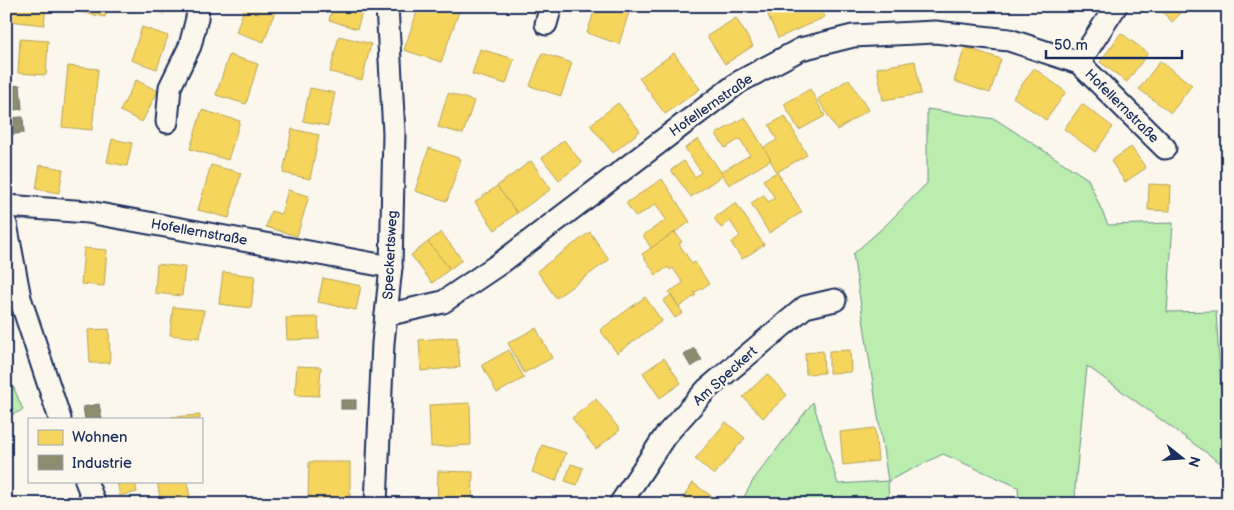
<svg xmlns="http://www.w3.org/2000/svg" width="1234" height="510" viewBox="0 0 1234 510" font-family="'Balsamiq Sans',sans-serif">
<style>
.green{fill:#baedae;stroke:#6a8e86}
.homes{fill:#f6d55c;stroke:#b4a35d}
.industry{fill:#8c8c6e;stroke:#6a7069}
.lines{fill:none;stroke-linecap:round;stroke-linejoin:round}
.minor-casing{stroke:#1b2f5e;stroke-width:25}
.minor{stroke:#fbf7ec;stroke-width:21}
.labels{text-anchor:middle;dominant-baseline:central;stroke-width:5;stroke-linejoin:round;paint-order:stroke}
.street-label{font-size:14px;fill:#1b2f5e;stroke:#fbf7ec}
</style>
<rect width="100%" height="100%" fill="#fbf7ec"/>
<filter id="ink" filterUnits="userSpaceOnUse"><feTurbulence type="fractalNoise" baseFrequency=".02" numOctaves="2"/><feDisplacementMap in="SourceGraphic" scale="10" xChannelSelector="R" yChannelSelector="G"/><feConvolveMatrix kernelMatrix="1 2 1 2 8 2 1 2 1" color-interpolation-filters="sRGB"/></filter>
<g filter="url(#ink)">
<!-- green -->
<g class="green">
<polygon points="927,109 995,119 1088,179 1108,225 1173,223 1167,312 1216,311 1226,467 1087,366 1075,487 1076,504 1019,504 1018,487 943,454 888,481 889,504 740,504 754,479 813,402 838,484 888,481 853,254 886,225 927,183"/>
<polygon points="6,369 23,410 6,417"/>
</g>
<!-- homes -->
<g class="homes">
<polygon points="11,6 46,6 44,25 9,21"/>
<polygon points="79,6 107,6 105,17 78,12"/>
<polygon points="142,6 166,6 164,14"/>
<polygon points="245,6 260,6 275,11 264,42 236,32"/>
<polygon points="333,6 364,6 357,29 329,20"/>
<polygon points="419,6 461,6 441,62 404,50"/>
<polygon points="510,6 537,6 535,13"/>
<polygon points="596,6 612,6 629,12 619,44 587,33"/>
<polygon points="764,6 820,6 825,17 778,38"/>
<polygon points="872,6 909,6 909,9 872,12"/>
<polygon points="1157,6 1188,6 1172,22"/>
<polygon points="736,18 753,46 725,64 707,36"/>
<polygon points="142,27 168,36 157,69 131,60"/>
<polygon points="1121,33 1148,53 1127,82 1100,62"/>
<polygon points="339,36 371,44 362,80 330,72"/>
<polygon points="20,39 48,41 46,75 18,73"/>
<polygon points="965,47 1001,59 990,93 954,81"/>
<polygon points="480,49 514,59 506,84 472,74"/>
<polygon points="542,53 572,63 561,96 530,86"/>
<polygon points="674,53 700,89 665,114 639,78"/>
<polygon points="229,55 258,64 246,104 216,95"/>
<polygon points="915,61 921,94 883,100 877,68"/>
<polygon points="1160,61 1192,85 1171,113 1139,89"/>
<polygon points="68,66 98,69 92,130 62,127"/>
<polygon points="1034,68 1066,92 1046,120 1013,97"/>
<polygon points="849,79 868,110 837,130 818,99"/>
<polygon points="136,80 158,91 142,122 120,111"/>
<polygon points="310,88 335,93 328,126 303,121"/>
<polygon points="810,89 825,116 799,130 784,104"/>
<polygon points="448,93 474,101 463,134 438,127"/>
<polygon points="618,103 640,131 613,153 590,125"/>
<polygon points="1082,104 1113,127 1095,152 1064,129"/>
<polygon points="202,110 240,121 228,160 190,149"/>
<polygon points="785,116 807,155 777,172 763,148 777,140 769,125"/>
<polygon points="745,117 771,160 729,185 721,172 750,155 740,139 725,148 716,134"/>
<polygon points="292,129 319,135 310,179 283,173"/>
<polygon points="112,139 132,143 127,166 107,162"/>
<polygon points="698,139 723,175 691,197 671,170 684,161 695,177 701,172 685,148"/>
<polygon points="564,140 582,163 559,180 542,158"/>
<polygon points="1131,147 1146,168 1125,182 1111,161"/>
<polygon points="429,148 461,159 447,201 415,191"/>
<polygon points="531,161 551,189 517,213 497,186"/>
<polygon points="40,165 63,169 59,193 36,189"/>
<polygon points="211,165 241,173 229,218 198,210"/>
<polygon points="777,172 802,212 769,233 751,203 764,195 768,202 775,198 763,180"/>
<polygon points="662,179 690,222 651,248 643,235 666,220 656,204 636,217 626,203"/>
<polygon points="1149,184 1171,185 1170,211 1148,210"/>
<polygon points="497,186 517,213 495,230 475,202"/>
<polygon points="288,190 309,196 297,236 266,227 271,211 281,214"/>
<polygon points="736,203 764,245 742,259 731,243 740,236 730,221 721,228 714,218"/>
<polygon points="441,232 462,260 450,269 428,242"/>
<polygon points="590,232 609,260 556,298 537,271"/>
<polygon points="675,232 682,242 679,244 692,264 695,262 709,284 694,293 696,295 679,307 669,292 683,283 673,268 670,270 668,267 656,275 642,254"/>
<polygon points="428,242 450,269 432,283 411,255"/>
<polygon points="84,248 107,250 104,286 81,284"/>
<polygon points="157,264 185,267 182,296 155,293"/>
<polygon points="223,272 255,276 251,308 219,304"/>
<polygon points="323,278 361,286 356,310 318,302"/>
<polygon points="671,295 683,313 675,318 663,301"/>
<polygon points="645,297 662,321 617,353 600,330"/>
<polygon points="173,307 204,310 200,338 170,335"/>
<polygon points="318,317 319,339 287,340 286,318"/>
<polygon points="536,328 552,358 524,373 508,343"/>
<polygon points="109,329 110,363 90,363 88,330"/>
<polygon points="457,337 460,367 421,371 419,340"/>
<polygon points="509,350 524,378 497,393 482,365"/>
<polygon points="850,350 851,372 829,373 829,351"/>
<polygon points="823,351 824,373 806,374 805,353"/>
<polygon points="664,358 681,383 660,398 643,373"/>
<polygon points="297,366 321,367 319,396 295,395"/>
<polygon points="767,374 787,395 763,418 743,397"/>
<polygon points="596,399 620,430 596,449 572,418"/>
<polygon points="470,403 471,445 431,447 429,405"/>
<polygon points="200,415 200,419 171,419 171,417"/>
<polygon points="726,422 745,438 714,475 695,459"/>
<polygon points="875,428 878,461 843,465 840,432"/>
<polygon points="542,445 566,453 556,481 532,472"/>
<polygon points="309,462 350,462 350,500 308,499"/>
<polygon points="571,464 583,468 577,485 565,481"/>
<polygon points="438,471 473,472 472,504 437,504"/>
<polygon points="117,481 135,481 137,492 120,496"/>
<polygon points="157,481 187,481 191,504 161,504"/>
<polygon points="693,483 721,503 720,504 679,504"/>
</g>
<!-- industry -->
<g class="industry">
<polygon points="20,85 22,109 6,111 6,87"/>
<polygon points="23,117 24,133 7,135 6,118"/>
<polygon points="694,348 702,360 691,367 684,355"/>
<rect x="341" y="400" width="15" height="9"/>
<polygon points="99,404 102,419 85,419 83,407"/>
</g>
<g class="lines">
<!-- minor casing -->
<g class="minor-casing">
<g id="minor">
<polyline points="546,24 551,6"/>
<polyline points="1079,63 1116,6"/>
<polyline points="167,122 170,87 190,46 197,18 198,6"/>
<polyline points="6,206 88,212 391,267"/>
<polyline points="6,224 20,298 60,419"/>
<polyline points="386,315 443,302 502,262 739,82 801,49 853,36 935,32 1009,40 1079,63 1165,148"/>
<polyline points="86,481 95,504"/>
<polyline points="376,504 383,343 391,267 394,133 387,6"/>
<polyline points="620,504 665,436 707,389 805,307 835,300"/>
</g>
</g>
<!-- minor -->
<use href="#minor" class="minor"/>
</g>
</g>
<g class="labels">
<!-- street labels -->
<g class="street-label">
<text transform="translate(711 105) rotate(-35)">Hofellernstraße</text>
<text transform="translate(1122 106) rotate(45)">Hofellernstraße</text>
<text transform="translate(199 232) rotate(10)">Hofellernstraße</text>
<text transform="translate(390 255) rotate(-87)">Speckertsweg</text>
<text transform="translate(725 376) rotate(-42)">Am Speckert</text>
</g>
</g>
<!-- margin -->
<rect width="1234" height="510" fill="none" stroke="#fbf7ec" stroke-width="25"/>
<rect x="12" y="12" width="1209" height="485" fill="none" stroke="#1b2f5e" stroke-width="2" filter="url(#ink)"/>
<!-- legend -->
<rect x="28" y="418" width="175" height="65" fill="#fbf7ec" stroke="#a1a7b3"/>
<rect x="38" y="430" width="25" height="15" fill="#f6d55c" stroke="#a1a7b3"/>
<text x="72" y="442" font-size="15" fill="#1b2f5e">Wohnen</text>
<rect x="38" y="455" width="25" height="15" fill="#8c8c6e" stroke="#a1a7b3"/>
<text x="72" y="468" font-size="15" fill="#1b2f5e">Industrie</text>
<!-- north arrow -->
<g transform="translate(1182 458) rotate(107)" stroke="#fbf7ec" stroke-width="4" paint-order="stroke">
<path d="M0-4L9 19L0 12L-9 19Z" fill="#1b2f5e"/>
<text y="-8" font-size="14" font-weight="bold" text-anchor="middle" fill="#1b2f5e">N</text>
</g>
<!-- scale -->
<path d="M1046 50v8h136v-8" fill="none" stroke="#1b2f5e" stroke-width="2.5"/>
<text x="1054" y="50" font-size="15" fill="#1b2f5e" stroke="#fbf7ec" stroke-width="4" paint-order="stroke">50 m</text>
</svg>
